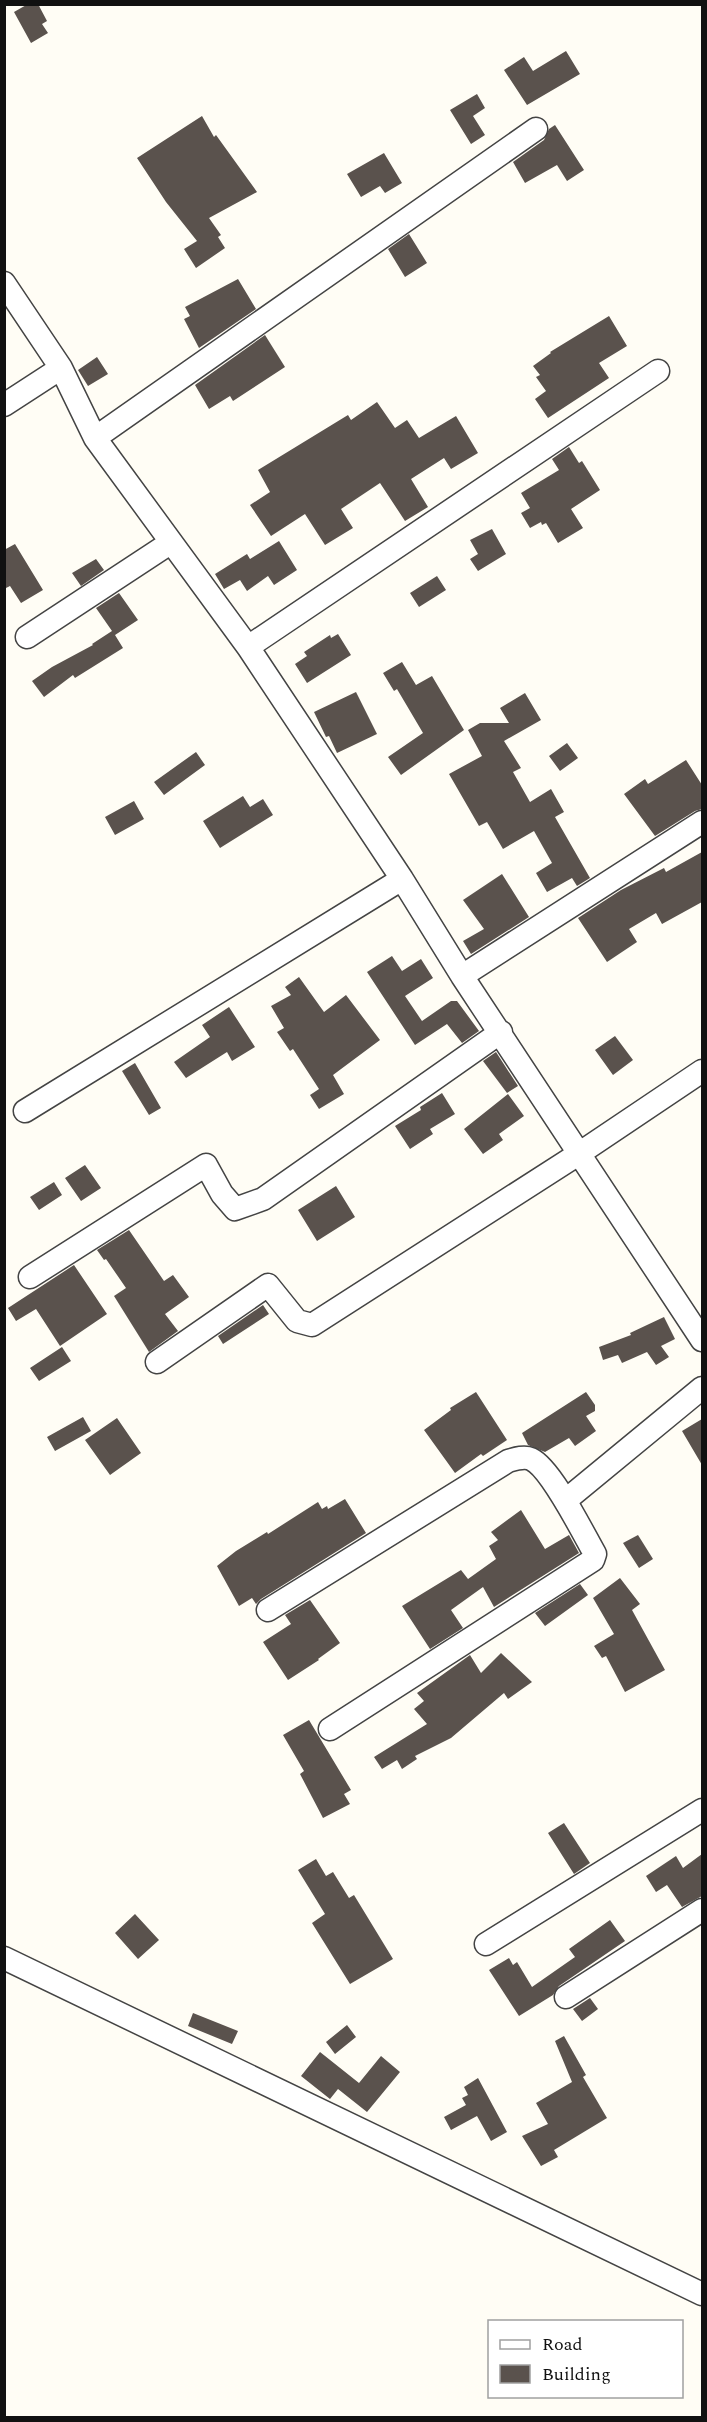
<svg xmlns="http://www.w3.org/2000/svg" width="707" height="2422" viewBox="0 0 707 2422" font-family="Spectral,serif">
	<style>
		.building { fill: #5a524d }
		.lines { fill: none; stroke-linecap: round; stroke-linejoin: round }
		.minor-casing { stroke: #444; stroke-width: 25 }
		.minor { stroke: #fff; stroke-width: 22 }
	</style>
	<rect width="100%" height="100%" fill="#fffdf5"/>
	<path class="building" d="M28 4H38L47 21 42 24 48 33 31 43 14 12Z
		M566 51 580 74 527 105 504 70 524 57 533 71Z
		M477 94 485 108 473 116 485 135 471 144 450 110Z
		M202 116 214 137 216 135 257 192 209 218 221 235 218 237 225 248 196 268 184 249 197 241 166 202 137 158Z
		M555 125 584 170 567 181 557 165 525 183 513 162 544 140 549 129Z
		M384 153 402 183 385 193 380 186 361 197 347 174Z
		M409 234 427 263 405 277 388 249Z
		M238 279 256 309 199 348 184 319 190 316 185 307Z
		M609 316 627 346 599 363 609 378 548 418 535 399 546 391 536 377 540 375 533 366 551 353 550 352Z
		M265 335 285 367 233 401 230 396 209 409 195 385Z
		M97 357 108 374 88 386 78 370Z
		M377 402 395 428 407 420 419 438 456 416 478 453 451 469 444 458 411 479 428 507 405 521 380 483 341 509 353 528 325 545 305 514 271 536 250 505 270 492 258 470 348 415 351 420Z
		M569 447 579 463 582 461 600 490 571 509 583 528 558 543 546 523 542 525 541 522 530 528 521 513 530 508 521 493 559 470 552 459Z
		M492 529 506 554 478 571 470 559 478 554 470 540Z
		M279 541 297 570 274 585 268 576 247 591 240 580 224 589 215 574 247 554 250 559Z
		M15 544 43 590 21 603 10 586 4 589V550Z
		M96 559 104 570 81 586 72 573Z
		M437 576 446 590 419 607 410 593Z
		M119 593 138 620 115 635 123 648 75 678 73 675 44 697 32 681 52 667 93 645 92 644 112 631 96 608Z
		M338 634 351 655 307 683 295 664 307 656 304 652 330 635 331 638Z
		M402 662 416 685 432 676 464 730 401 775 388 757 423 733 397 689 394 691 383 673Z
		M356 692 377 734 337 753 329 736 326 737 314 712Z
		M525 693 541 720 504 741 521 768 513 772 530 802 551 789 564 812 555 817 590 878 577 886 572 878 547 892 536 873 552 863 534 831 503 849 487 822 479 826 449 774 482 756 468 730 480 723H509L500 708Z
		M567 743 578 758 560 771 549 756Z
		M196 752 205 765 164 795 154 782Z
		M686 760 702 785V809L695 811 655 836 624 794 645 779 648 784Z
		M243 796 250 807 263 799 273 815 220 848 203 821Z
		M134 801 144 819 115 835 105 817Z
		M702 852V902L662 924 656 913 629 929 637 942 607 962 578 918 621 890 664 868 666 872Z
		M502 874 529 917 471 954 463 941 484 929 463 900Z
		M392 956 402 971 421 959 433 978 405 996 422 1021 451 1001H457L479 1031 462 1043 447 1024 415 1045 367 972Z
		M299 977 324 1012 346 995 380 1040 333 1075 344 1094 319 1109 310 1095 319 1089 293 1049 290 1051 277 1032 284 1028 271 1006 291 995 285 987Z
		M229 1007 255 1047 232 1061 227 1052 186 1078 174 1062 210 1037 202 1025Z
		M615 1036 633 1060 613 1075 595 1050Z
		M496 1052 518 1086 507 1093 483 1061Z
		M135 1063 161 1108 149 1115 122 1071Z
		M442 1093 455 1114 430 1129 433 1134 410 1149 395 1126 421 1110 420 1107Z
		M508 1094 524 1116 499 1134 503 1140 483 1154 464 1129Z
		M85 1165 101 1188 81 1201 65 1178Z
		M54 1182 62 1195 39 1210 30 1197Z
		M336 1186 355 1217 317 1241 298 1210Z
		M129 1230 164 1281 173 1275 189 1297 165 1314 178 1331 149 1352 114 1296 126 1288 106 1259 104 1260 97 1250Z
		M74 1265 107 1314 60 1346 36 1309 16 1321 8 1308Z
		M263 1305 269 1314 223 1344 218 1336Z
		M664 1317 675 1339 661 1346 669 1357 656 1365 647 1352 622 1363 618 1355 603 1360 599 1347 631 1335 630 1333Z
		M62 1347 71 1361 39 1381 30 1368Z
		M476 1392 507 1440 483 1456 481 1454 455 1473 424 1430 451 1410 450 1408Z
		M586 1392 595 1405V1411L586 1416 596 1431 575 1446 569 1438 545 1452 528 1445 522 1433Z
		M83 1417 91 1431 55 1451 47 1437Z
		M117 1418 141 1453 110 1475 85 1440Z
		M702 1419V1465L682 1431Z
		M345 1499 366 1533 261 1599 256 1604 252 1598 239 1606 217 1566 236 1551 267 1532 268 1534 318 1502 322 1509 327 1506 328 1509Z
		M521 1510 545 1549 569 1535 579 1553 494 1607 483 1587 451 1610 463 1628 430 1649 402 1606 461 1570 468 1579 496 1559 489 1546 498 1540 491 1532Z
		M638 1535 653 1559 639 1568 623 1543Z
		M620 1578 640 1604 632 1610 665 1670 625 1692 606 1656 602 1658 594 1646 614 1634 593 1598Z
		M580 1584 588 1595 545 1626 535 1613Z
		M310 1600 340 1643 318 1659 319 1660 288 1680 263 1642 291 1624 285 1615Z
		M501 1653 532 1682 508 1699 504 1693 451 1738 415 1756 417 1759 402 1769 397 1760 382 1769 374 1757 427 1724 414 1709 424 1701 417 1693 470 1655 481 1673Z
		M309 1720 351 1790 344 1794 350 1804 323 1818 300 1774 304 1771 283 1735Z
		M564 1823 590 1863 574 1874 548 1833Z
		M702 1854V1896L682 1907 667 1885 656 1892 646 1876 676 1856 683 1868Z
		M316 1859 326 1876 333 1872 349 1898 354 1895 393 1959 350 1984 312 1923 325 1914 298 1870Z
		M135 1914 159 1940 138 1959 115 1933Z
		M610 1920 625 1941 559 1986 553 1995 519 2016 489 1970 509 1958 513 1965 517 1962 532 1987 575 1957 569 1949Z
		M590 1998 598 2009 582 2021 573 2009Z
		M193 2013 238 2031 232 2044 188 2026Z
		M347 2025 356 2037 335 2054 326 2042Z
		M564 2036 586 2075 583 2077 607 2118 554 2150 558 2157 541 2166 522 2136 548 2124 536 2103 572 2082 555 2041Z
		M320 2052 359 2083 381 2056 400 2072 367 2112 338 2089 330 2099 301 2076Z
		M478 2078 507 2132 491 2141 477 2116 451 2130 444 2117 466 2105 462 2098 468 2095 464 2087Z"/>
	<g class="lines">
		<g class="minor-casing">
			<path id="minor" d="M4 283 61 368 95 438 248 647 402 879 462 976 702 1340
				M4 405 61 368
				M95 438 536 129
				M27 637 170 543
				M248 647 658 371
				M462 976 702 822
				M25 1111 402 879
				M30 1277 206 1165 222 1194 235 1209 263 1199 501 1032
				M157 1362 268 1285 297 1321 312 1325 580 1153 702 1071
				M566 1500 702 1388
				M268 1610 508 1461C515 1459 524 1456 531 1459 551 1468 583 1533 595 1554L593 1560 330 1729
				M486 1944 702 1810
				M4 1958 702 2294
				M566 1997 702 1910"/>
		</g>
		<use href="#minor" class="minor"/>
	</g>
	<rect width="707" height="2422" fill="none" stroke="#111111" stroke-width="12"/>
	<rect x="488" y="2320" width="195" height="78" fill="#ffffff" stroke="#a0a0a0" stroke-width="1.5"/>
	<rect x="500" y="2340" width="30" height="9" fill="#ffffff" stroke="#a0a0a0" stroke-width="1.5"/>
	<text x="542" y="2350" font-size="18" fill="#111111">Road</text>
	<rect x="500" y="2365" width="30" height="18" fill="#5a524d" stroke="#a0a0a0" stroke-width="1.5"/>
	<text x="542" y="2380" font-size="18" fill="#111111">Building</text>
</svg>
